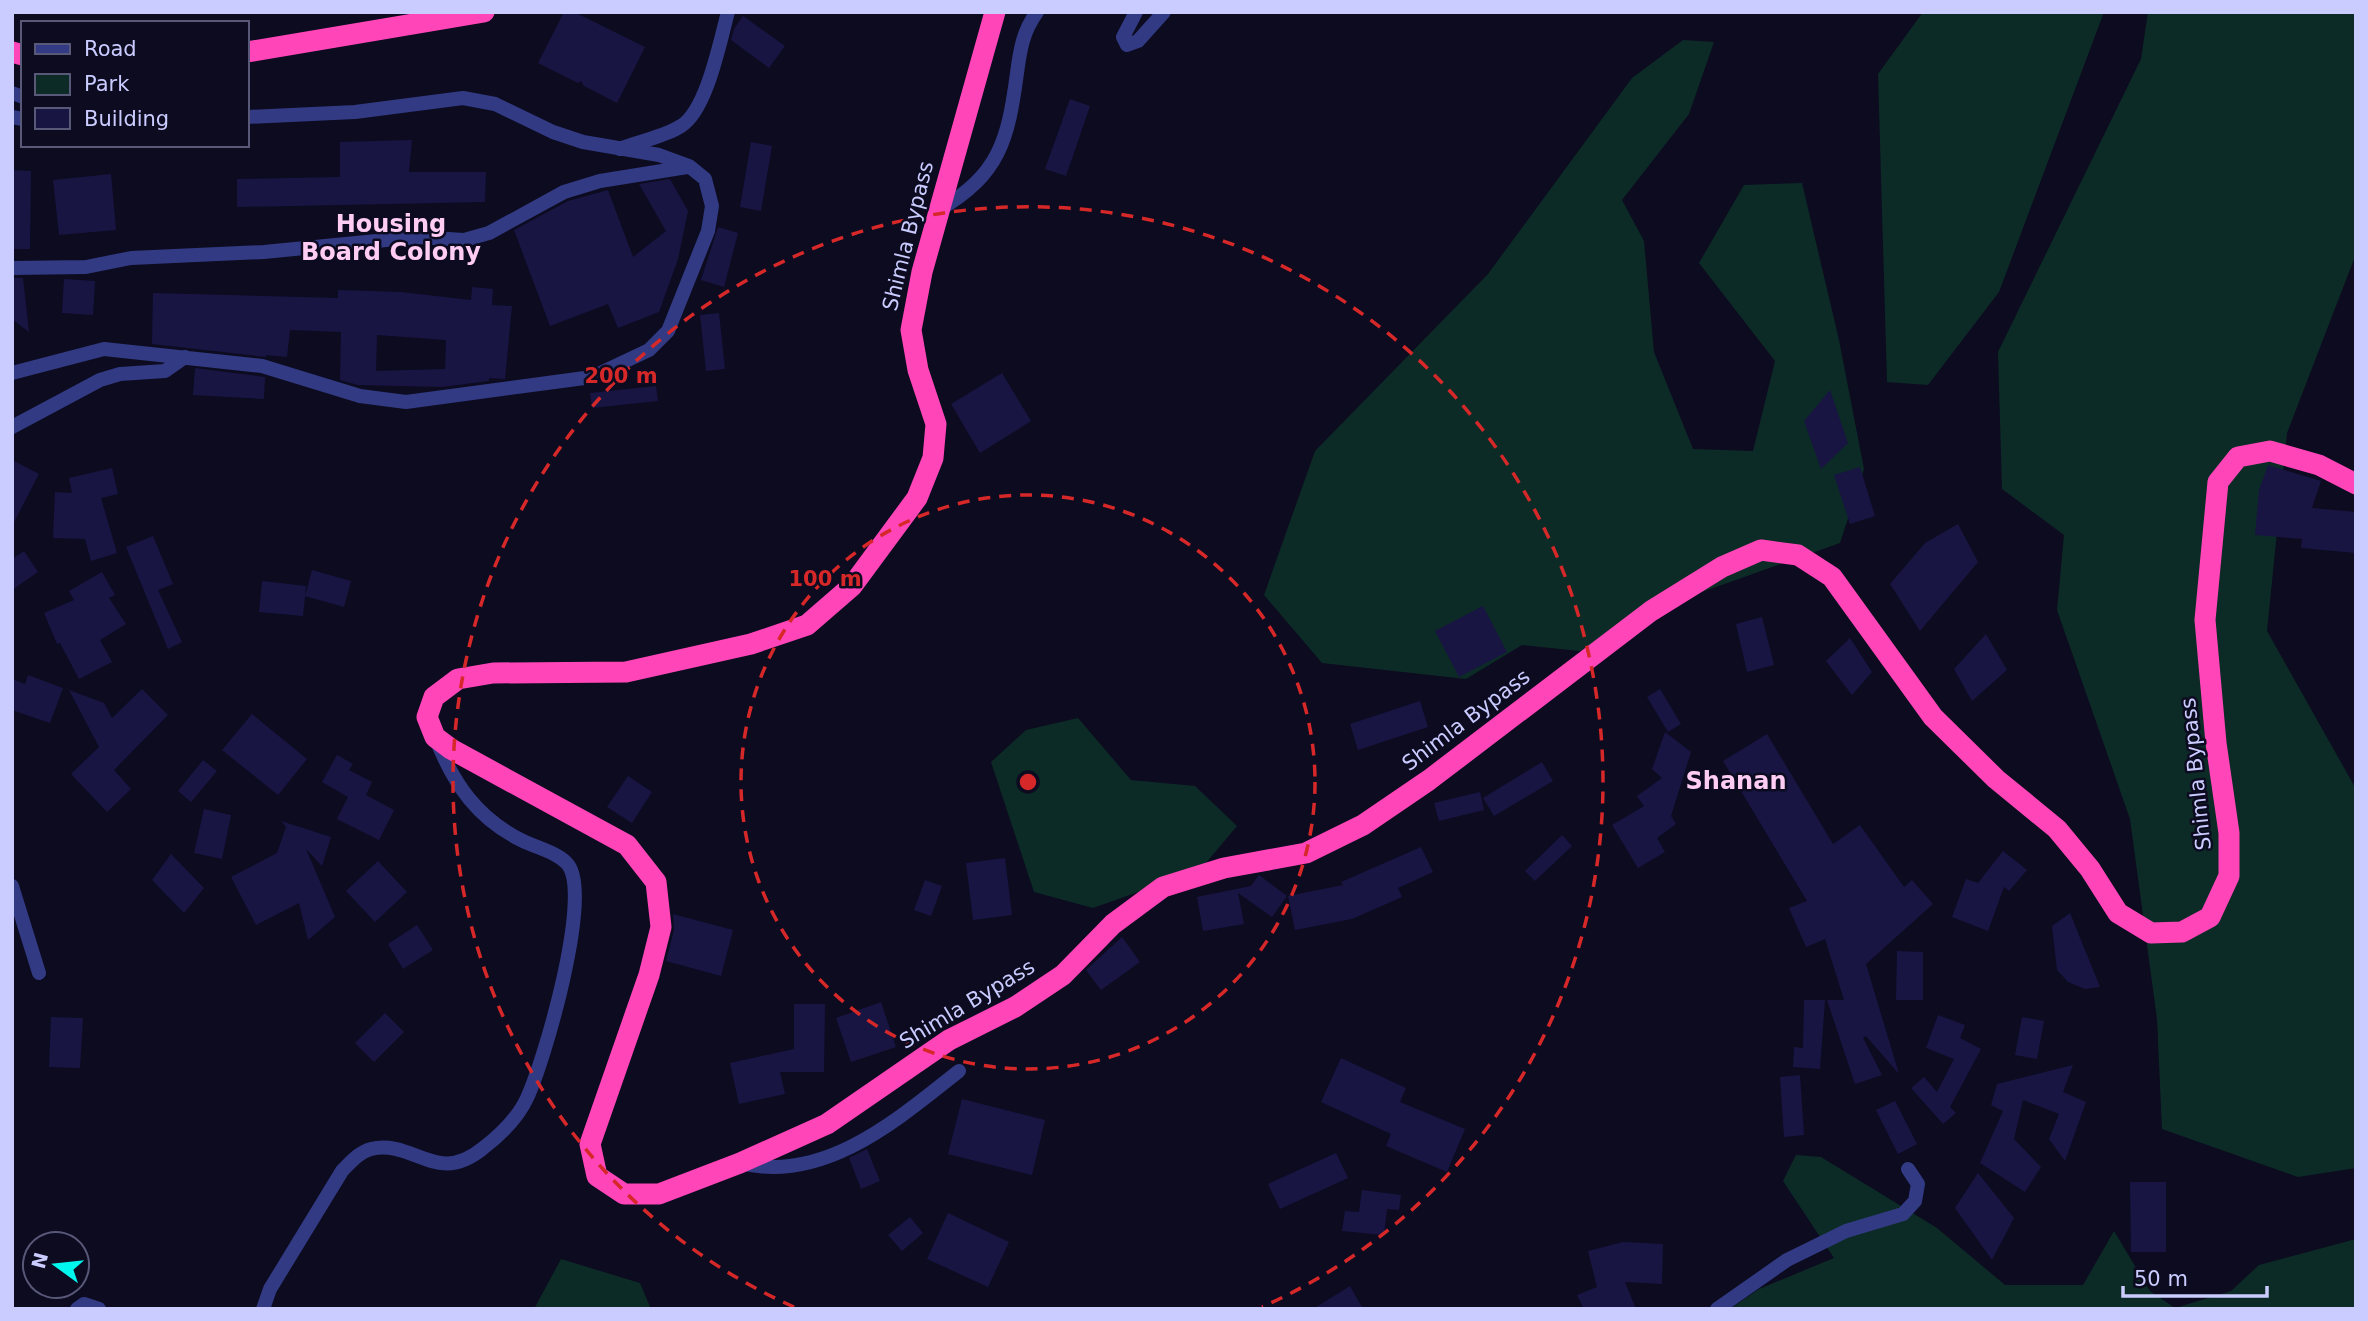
<svg xmlns="http://www.w3.org/2000/svg" width="2368" height="1321" viewBox="0 0 2368 1321" font-family="'DejaVu Sans',sans-serif">
	<style>
		.green { fill: #0d2b26 }
		.building { fill: #181543; fill-rule: evenodd }
		.lines { fill: none; stroke-linecap: round; stroke-linejoin: round }
		.street { stroke: #323a83; stroke-width: 14 }
		.highway { stroke: #ff45b8; stroke-width: 21 }
		.ring { fill: none; stroke: #d62828; stroke-width: 3.5; stroke-dasharray: 12 9 }
		.labels { text-anchor: middle; dominant-baseline: central; stroke-width: 5; stroke-linejoin: round; paint-order: stroke }
		.street-label { font-size: 21px; fill: #cacbff; stroke: #0c0b20 }
		.quarter-label { font-size: 24px; font-weight: bold; fill: #ffccf3; stroke: #0c0b20 }
		.centre { fill: #d62828; stroke: #0c0b20; stroke-width: 3.5 }
		.ring-label { font-size: 21px; text-anchor: middle; font-weight: bold; fill: #d62828; stroke: #0c0b20; stroke-width: 5; stroke-linejoin: round; paint-order: stroke }
	</style>
	<rect width="100%" height="100%" fill="#0c0b20"/>
	<path class="green" d="M1923 12H2104L1999 292 1928 385 1887 382 1878 74Z
		M2148 12H2356V254L2287 433 2267 631 2356 789V1168L2298 1177 2162 1129 2157 1019 2130 819 2057 610 2064 535 2002 489 1998 352 2141 59Z
		M1683 40 1714 42 1689 114 1622 200 1644 241 1654 352 1693 449 1753 451 1775 361 1699 263 1744 185 1802 183 1839 340 1864 469 1840 543 1671 603 1580 651 1522 645 1466 679 1322 663 1264 595 1315 451 1488 274 1632 78Z
		M1078 718 1131 780 1195 786 1237 826 1200 870 1093 908 1034 892 991 762 1026 730Z
		M1796 1155 1821 1157 1937 1228 2005 1285H2083L2114 1231 2150 1291 2175 1308 2231 1291 2259 1265 2356 1239V1309H1730L1759 1289 1834 1258 1783 1181Z
		M561 1259 640 1283 651 1309H534Z"/>
	<path class="building" d="M564 12H574L645 47 617 103 584 86 581 81 578 83 538 63Z
		M743 16 785 46 769 68 731 40 734 29Z
		M1070 99 1090 106 1066 176 1045 169Z
		M412 140 409 172H486L485 202 237 207V179L340 177V142Z
		M751 142 772 146 761 211 740 207Z
		M12 170 31 171 30 249H12Z
		M111 174 116 230 59 235 53 180Z
		M670 179 688 211 678 259 659 312 618 328 608 304 550 326 514 230 568 201 608 190 633 257 666 231 639 184Z
		M718 227 738 233 724 287 701 280Z
		M12 278H23L29 332 12 319Z
		M64 279 95 281 93 315 62 313Z
		M472 287 493 289 492 305 512 306 505 379 489 378V381L442 387 358 385 340 380 341 332 290 330 287 357 266 355V357L152 344 153 293 338 298V290L401 292 471 300ZM377 335 446 340 445 369 376 371Z
		M719 313 725 369 706 371 700 315Z
		M195 368 265 377 264 399 193 395Z
		M1002 373 1031 421 980 453 951 404Z
		M656 386 658 401 592 408 590 393Z
		M1830 390 1848 443 1821 469 1804 421Z
		M12 460 39 474 12 526Z
		M2268 465 2321 481 2312 508 2356 512V553L2301 548 2302 539 2255 535 2259 490Z
		M1860 467 1875 516 1850 524 1834 475Z
		M112 468 118 494 101 498 117 553 91 561 85 539 53 538 55 492 72 493 69 478Z
		M1958 524 1978 562 1920 631 1890 584 1925 543Z
		M153 536 173 584 158 590 182 642 168 649 126 547Z
		M24 551 38 572 12 590V559Z
		M312 570 351 581 344 607 305 596Z
		M102 572 115 595 109 598 126 624 100 640 112 662 79 679 60 643 57 644 44 613 74 600 69 591Z
		M262 581 306 586 303 616 259 612Z
		M1483 606 1507 652 1459 677 1435 631Z
		M1762 617 1774 665 1747 672 1736 624Z
		M1986 634 2007 670 1972 701 1954 669Z
		M1850 638 1872 672 1852 695 1826 661Z
		M28 675 63 688 50 723 12 710V679L25 684Z
		M142 689 168 715 114 770 131 789 107 812 71 774 99 747 69 690 104 703 112 718Z
		M1660 689 1681 724 1668 732 1647 697Z
		M1420 701 1428 727 1358 750 1350 724Z
		M252 714 307 759 278 795 222 750Z
		M1665 732 1691 752 1671 816 1676 824 1657 838 1665 852 1638 868 1612 825 1644 806 1637 796 1662 778 1652 769Z
		M1767 734 1833 844 1860 825 1904 887 1912 880 1933 904 1866 964 1899 1074 1866 1036 1863 1038 1882 1075 1855 1084 1827 1000H1844L1825 939 1806 947 1789 908 1807 901 1723 761Z
		M337 755 353 764 349 770 372 782 366 795 394 810 379 840 337 819 348 797 322 782Z
		M203 760 217 771 191 802 178 791Z
		M1542 762 1553 781 1494 816 1483 798Z
		M628 776 652 792 632 823 607 807Z
		M1480 792 1484 810 1439 821 1434 803Z
		M204 809 231 815 222 859 194 853Z
		M281 821 331 837 322 866 306 849 335 917 308 940 299 903 256 925 231 877 277 853 286 827Z
		M1562 835 1572 846 1535 881 1525 871Z
		M1421 847 1433 872 1398 888 1402 897 1352 919 1295 930 1288 896 1343 885 1341 882Z
		M2003 851 2027 870 2009 891 2004 887 1988 931 1952 917 1966 879 1978 883Z
		M171 854 204 888 184 913 152 880Z
		M1005 858 1012 915 973 920 966 863Z
		M378 861 407 892 375 922 346 891Z
		M1259 875 1287 896 1272 917 1238 893 1244 924 1203 931 1197 897 1251 886Z
		M925 880 942 886 931 916 914 910Z
		M2070 913 2100 987 2085 989 2068 982 2057 970 2052 926Z
		M673 914 733 930 721 976 666 961 674 930Z
		M417 925 433 950 403 969 388 944Z
		M1122 937 1140 962 1101 990 1086 970Z
		M1897 951 1923 952V1000H1896Z
		M1804 1000H1825L1820 1069 1793 1067 1794 1047 1803 1048Z
		M881 1002 896 1047 851 1062 836 1018Z
		M794 1004H825L824 1072H780L785 1094 739 1104 730 1063 794 1049Z
		M385 1013 404 1032 374 1062 355 1043Z
		M1938 1015 1965 1025 1960 1038 1981 1049 1950 1107 1956 1113 1943 1124 1911 1088 1924 1077 1937 1092 1954 1059 1926 1048Z
		M51 1017 83 1018 80 1068 49 1067Z
		M2022 1017 2044 1021 2037 1059 2015 1055Z
		M1341 1058 1406 1088 1400 1102 1465 1129 1447 1172 1386 1146 1391 1134 1321 1102Z
		M2073 1065 2063 1092 2086 1102 2065 1161 2049 1139 2059 1114 2023 1100 2014 1139 2041 1167 2025 1192 1980 1163 2003 1111 1991 1105 1997 1084Z
		M1800 1075 1804 1135 1784 1137 1780 1077Z
		M962 1099 1045 1120 1032 1175 948 1154Z
		M1895 1101 1917 1144 1898 1154 1876 1110Z
		M867 1149 880 1181 861 1189 849 1158Z
		M1336 1153 1348 1178 1280 1209 1268 1184Z
		M1978 1173 2014 1218 1992 1260 1955 1208Z
		M2130 1182H2166V1252H2131Z
		M1362 1190 1401 1195 1399 1210 1387 1209 1384 1235 1342 1231 1345 1211 1359 1212Z
		M948 1213 1009 1242 988 1287 927 1259Z
		M910 1217 923 1233 902 1251 888 1235Z
		M1623 1242 1663 1244 1662 1284 1625 1282 1636 1309H1584L1577 1295 1597 1287 1588 1251Z
		M1350 1286 1363 1309H1313Z"/>
	<g class="lines">
		<path class="street" d="M1136 12 1123 37 1127 45 1138 41 1164 12
			M12 93 23 97
			M12 117 23 119
			M620 149C639 141 664 137 681 126 707 110 720 41 728 12
			M939 210C1000 174 1008 140 1017 73 1020 50 1023 31 1037 12
			M12 268 86 267 131 258 264 252 417 237 464 240 489 233 564 192 600 181 687 167
			M12 373 104 349 262 366 360 396 406 402 592 377 649 350 668 331 708 231 712 206 705 179 689 166 659 155 583 142 553 132 495 104 463 98 355 112 247 117
			M12 427 100 380 120 374 165 371 185 357
			M12 886 39 973
			M740 1163C824 1184 897 1120 959 1071
			M77 1309 84 1304 99 1309
			M263 1309 270 1289 342 1171C350 1163 359 1152 371 1149 414 1139 436 1186 482 1149 499 1136 518 1118 527 1098 545 1059 591 900 569 866 560 853 537 848 523 841 478 819 454 785 436 739
			M1717 1309 1787 1260 1846 1231 1903 1214 1915 1201 1918 1184 1908 1169"/>
		<path class="highway" d="M995 12 922 272 911 330 918 370 936 424 933 458 917 498 852 586 807 625 751 644 626 672 493 673 458 679 434 697 427 717 435 737 451 749 627 845 656 882 661 927 649 975 590 1144 597 1176 624 1194H659L740 1163 827 1124 949 1040 1015 1007 1063 975 1113 924 1163 887 1224 868 1306 853 1363 825 1429 780 1651 611 1722 567 1761 550 1798 555 1832 577 1933 717 1996 779 2057 829 2090 869 2118 913 2151 933 2182 932 2210 917 2229 876V833L2216 743 2205 620 2218 482 2238 457 2270 451 2319 465 2356 484
			M12 52 23 55
			M247 52 484 12"/>
	</g>
	<g class="ring">
		<circle cx="1028" cy="782" r="287"/>
		<path d="M794 1307A575 575 0 1 1 1262 1307"/>
	</g>
	<g class="labels">
		<g class="street-label">
			<text transform="translate(908 236) rotate(-76)">Shimla Bypass</text>
			<text transform="translate(1466 720) rotate(-37)">Shimla Bypass</text>
			<text transform="translate(2196 774) rotate(-96)">Shimla Bypass</text>
			<text transform="translate(967 1004) rotate(-31)">Shimla Bypass</text>
		</g>
		<g class="quarter-label">
			<text x="391" y="224">Housing<tspan x="391" dy="28">Board Colony</tspan></text>
			<text x="1736" y="781">Shanan</text>
		</g>
	</g>
	<circle cx="1028" cy="782" r="10" class="centre"/>
	<g class="ring-label">
		<text x="621" y="383">200 m</text>
		<text x="825" y="586">100 m</text>
	</g>
	<rect width="2368" height="1321" fill="none" stroke="#cacbff" stroke-width="28"/>
	<rect x="21" y="21" width="228" height="126" fill="#0c0b20" stroke="#585879" stroke-width="2"/>
	<rect x="35" y="44" width="35" height="10" fill="#323a83" stroke="#585879" stroke-width="2"/>
	<text x="84" y="56" font-size="21" fill="#cacbff">Road</text>
	<rect x="35" y="74" width="35" height="21" fill="#0d2b26" stroke="#585879" stroke-width="2"/>
	<text x="84" y="91" font-size="21" fill="#cacbff">Park</text>
	<rect x="35" y="108" width="35" height="21" fill="#181543" stroke="#585879" stroke-width="2"/>
	<text x="84" y="126" font-size="21" fill="#cacbff">Building</text>
	<g transform="translate(56 1265) rotate(285)"><circle r="33" fill="#0c0b20" stroke="#585879" stroke-width="2"/>
	<path d="M0-5L12 26L0 18L-12 26Z" fill="#00f5ec"/>
	<text y="-10" font-size="19" font-weight="bold" text-anchor="middle" fill="#cacbff">N</text>
	</g>
	<path d="M2123 1286v10h144v-10" fill="none" stroke="#cacbff" stroke-width="3.5"/>
	<text x="2134" y="1286" font-size="21" fill="#cacbff" stroke="#0c0b20" stroke-width="5" paint-order="stroke">50 m</text>
</svg>
